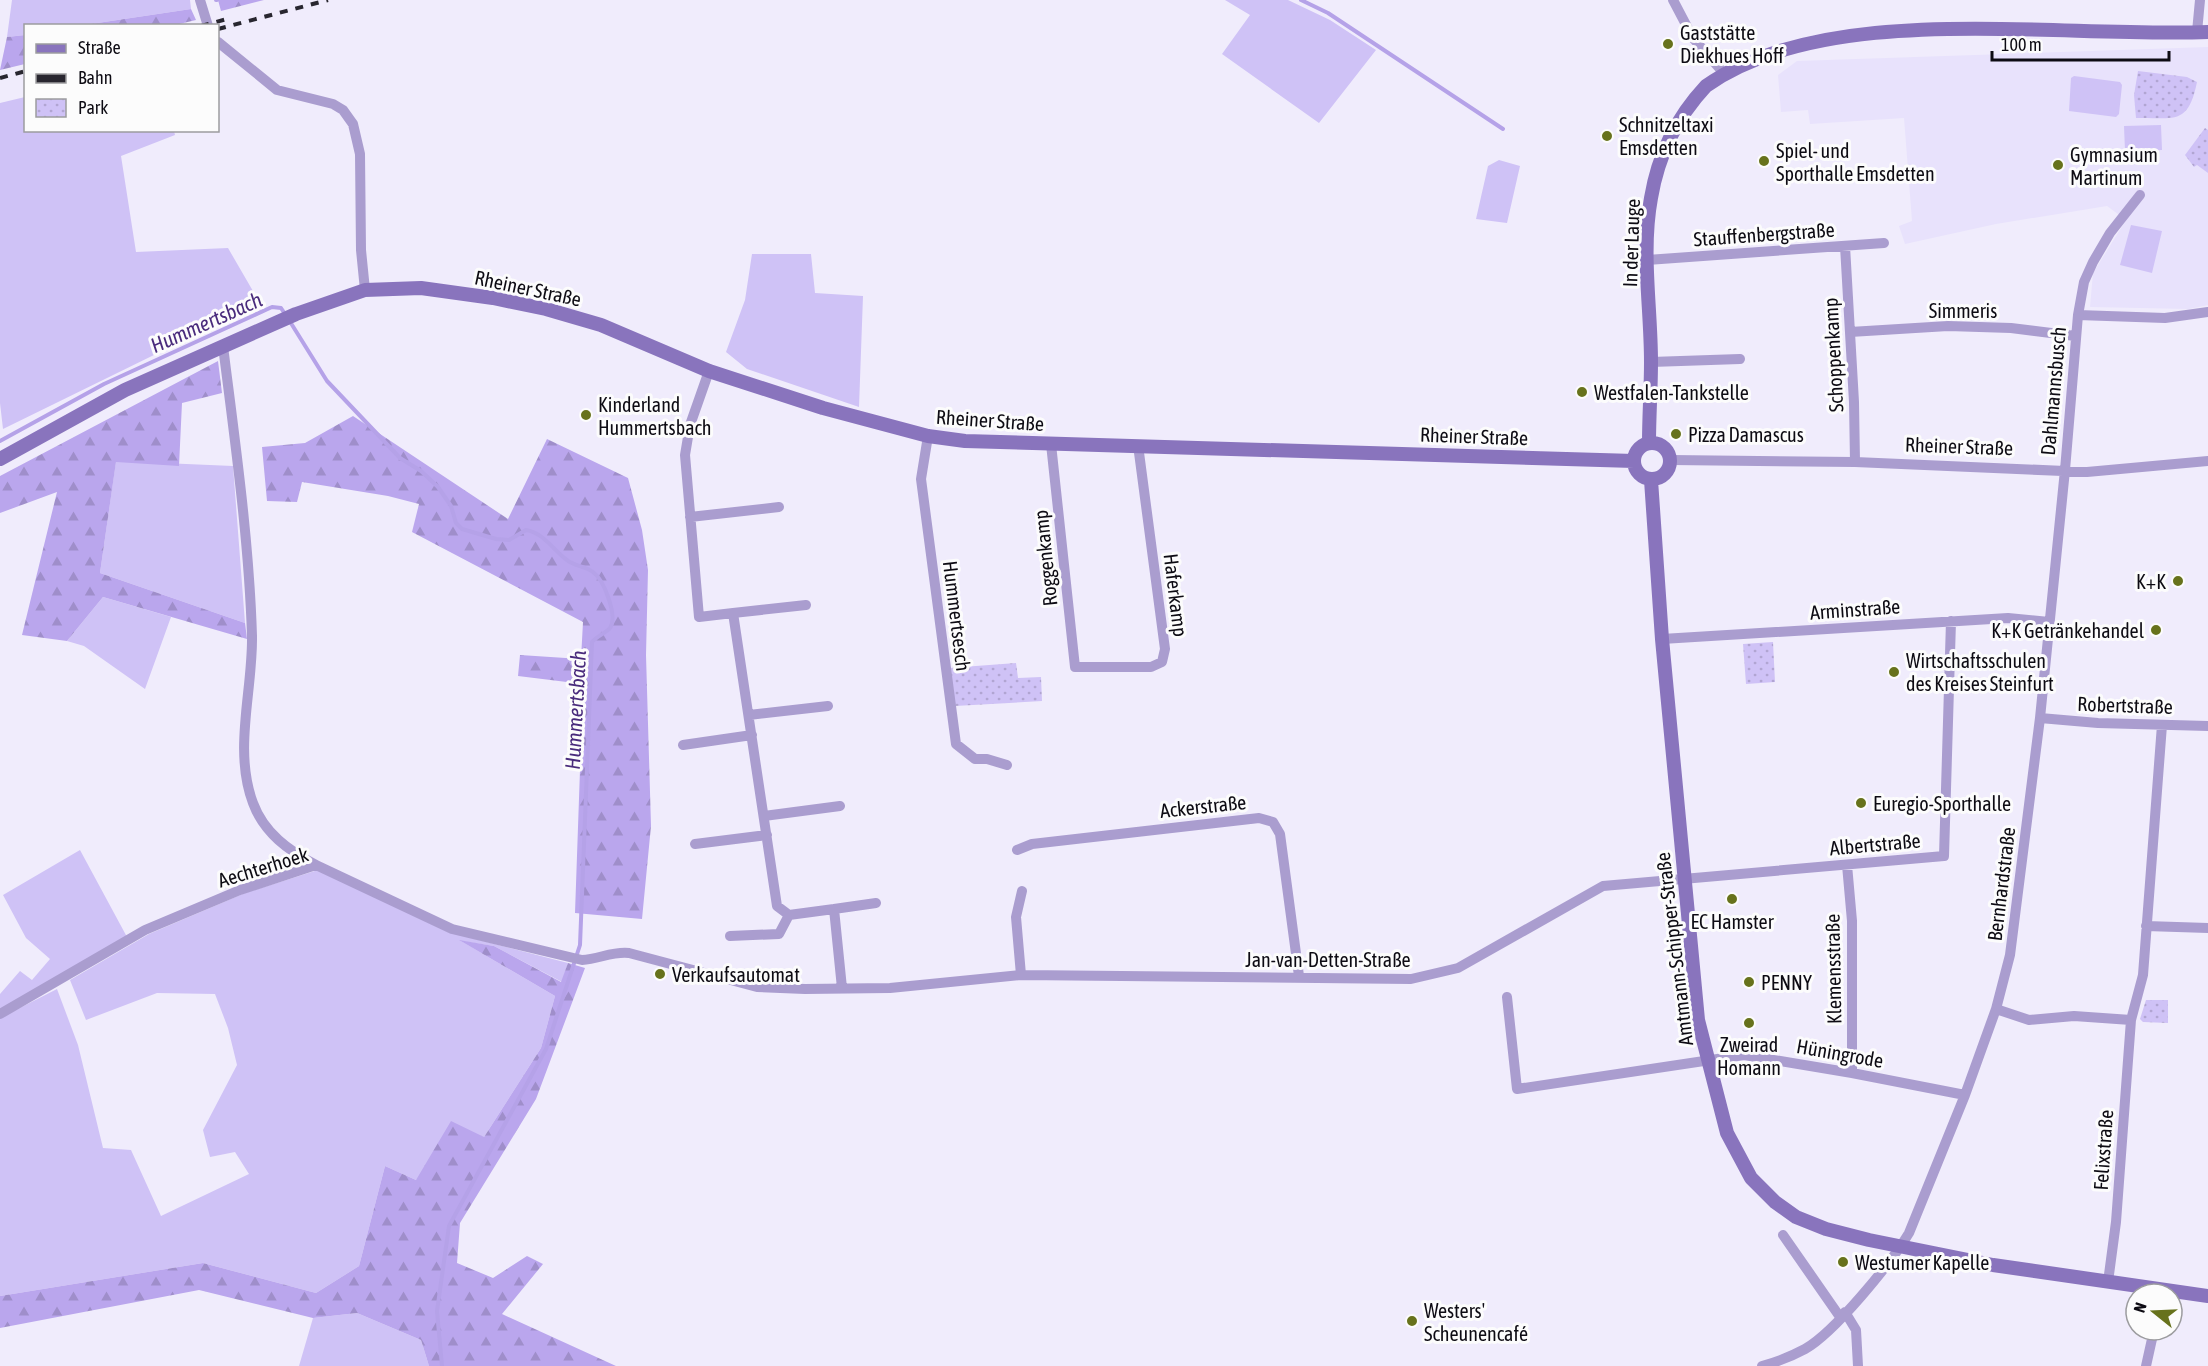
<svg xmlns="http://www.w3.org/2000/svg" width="2208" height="1366" viewBox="0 0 2208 1366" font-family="'Asap Condensed',sans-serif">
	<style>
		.built { fill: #e8e2fc }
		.green { fill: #cfc2f6 }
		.forest { fill: url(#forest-firs) }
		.park { fill: url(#park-dots) }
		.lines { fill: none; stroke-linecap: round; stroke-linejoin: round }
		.stream { stroke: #b5a2e8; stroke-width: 4 }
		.street { stroke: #aa9dcf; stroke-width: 10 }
		.secondary { stroke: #8974bd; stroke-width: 14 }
		.rail { stroke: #28262f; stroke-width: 4; stroke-dasharray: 8 8; stroke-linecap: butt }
		.poi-dot { fill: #67721c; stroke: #fcfcfc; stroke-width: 2 }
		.labels { text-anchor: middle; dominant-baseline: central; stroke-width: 6; stroke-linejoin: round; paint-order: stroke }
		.poi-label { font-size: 20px; fill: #0d0b13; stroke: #fcfcfc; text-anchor: start }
		.street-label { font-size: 20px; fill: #0d0b13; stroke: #fcfcfc }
		.water-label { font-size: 21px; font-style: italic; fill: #492b7c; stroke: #fcfcfc }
	</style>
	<defs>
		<pattern id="forest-firs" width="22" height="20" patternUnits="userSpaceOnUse" patternTransform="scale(1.5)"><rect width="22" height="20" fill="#baa6ed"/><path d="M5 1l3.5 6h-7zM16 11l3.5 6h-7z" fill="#9f8eca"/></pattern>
		<pattern id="park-dots" width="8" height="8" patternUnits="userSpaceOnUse" patternTransform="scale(1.5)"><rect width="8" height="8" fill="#cfc2f6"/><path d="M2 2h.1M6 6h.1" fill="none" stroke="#b1a5d2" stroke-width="1.8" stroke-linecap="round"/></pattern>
	</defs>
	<rect width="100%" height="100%" fill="#f0ecfc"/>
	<path class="built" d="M2208 47V305L2189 309 2090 307 2093 273 2126 220 2107 206 1996 224 1905 244 1899 226 1912 221 1904 118 1810 124 1808 110 1781 112 1778 75 1797 61Z"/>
	<path class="green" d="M12 0H190L191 9 84 25 26 26 25 35 7 37Z
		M1225 0H1288L1330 20 1376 50 1319 123 1222 54 1250 15Z
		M2074 76 2120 82 2122 85 2119 114 2116 117 2069 111 2071 78Z
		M25 97 26 130 174 131 175 135 121 156 136 252 228 248 260 303 3 429 0 403V103Z
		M2161 125 2162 150 2125 151 2124 126Z
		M1499 160 1520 166 1507 223 1476 219 1488 166Z
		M2131 225 2162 231 2152 273 2120 265Z
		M752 254H811L815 293 863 296 859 407 747 369 726 352 745 300Z
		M116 461 233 466 245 623 100 573Z
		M103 597 171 617 145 689 84 646 67 641Z
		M80 850 127 937 0 1010V994L20 971 32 980 50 959 26 938 3 895Z
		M318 870 448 932 568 963 562 982 494 946 461 941 555 996 541 1048 484 1137 416 1180 385 1166 359 1266 316 1293 203 1263 0 1296V1018L57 989 78 1045 103 1148 131 1150 161 1216 249 1174 235 1152 210 1157 203 1130 237 1065 228 1028 215 994 157 993 86 1020 70 980 149 934 245 893Z
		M357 1313 421 1340 429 1366H299L313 1318Z"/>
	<path class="forest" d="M218 0H264L221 11Z
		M191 9 196 20 175 25H84Z
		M25 35V64L0 70 7 37Z
		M218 361 222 393 182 403 179 466 116 462 100 573 245 623 247 639 103 597 67 641 22 635 57 492 0 513V476Z
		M353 416 508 519 547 439 628 478 642 530 648 570 646 655 651 826 642 919 575 913 583 684 518 676 520 655 581 659 583 622 412 532 419 504 388 496 302 482 297 502 267 501 262 447 305 443Z
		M459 940 494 946 561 982 568 963 585 968 536 1099 460 1223 457 1263 493 1278 527 1256 543 1264 502 1314 616 1366H429L421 1340 357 1313 313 1318 199 1290 0 1328V1296L203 1263 316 1293 359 1266 385 1166 416 1180 451 1121 484 1137 541 1048 555 996Z"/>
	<path class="park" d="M2138 71 2187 77 2197 82C2188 127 2173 117 2136 118L2134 95Z
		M2205 128 2208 130V173L2197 165 2194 167 2185 155Z
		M1773 642 1775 682 1746 684 1743 644Z
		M1016 663 1018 678 1041 677 1042 701 955 706 949 668Z
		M2146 1000H2168V1023L2143 1022 2140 1019Z"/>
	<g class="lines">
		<path class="stream" d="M216 0H217
			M1301 0 1328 13 1503 129
			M289 320 327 381 400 458 421 471 438 487 451 506 456 523 462 529 496 539 509 540 526 530C544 533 553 550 567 560 574 566 585 566 593 572 604 580 618 616 610 628 606 633 597 636 592 642L580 945 546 1049 449 1226 437 1311 442 1366
			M0 441 104 384 272 307 281 308 285 314"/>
		<path class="street" d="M200 0 208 26
			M1673 0 1693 38 1721 70
			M2197 32 2200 0
			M218 42 277 90 333 104 343 110 353 124 360 154 361 250 365 290
			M1845 246 1854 402 1855 462
			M1647 260 1884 243
			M2078 315 2165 318 2208 312
			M1850 332 1948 326 2011 328 2075 336
			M223 346C235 442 249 539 252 636 253 690 233 750 253 803 264 833 289 851 316 865
			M1651 362 1740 359
			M709 371 690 425 685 455 699 617 733 613 777 906 789 915 834 909 842 988
			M928 436 921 479 956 744 975 759H987L1007 765
			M1051 444 1075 667H1151L1162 662 1165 649 1138 445
			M1671 460 1855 462 2087 472 2208 461
			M690 517 779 507
			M733 613 806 605
			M1662 639 2008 618 2049 622
			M749 715 828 706
			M2040 718 2098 723 2208 726
			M683 745 752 735
			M764 816 840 806
			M695 844 767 835
			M1017 850 1032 844 1259 818 1273 822 1280 834 1299 976
			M1847 865 1852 921V1073
			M834 909 876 903
			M2146 926 2208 928
			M730 936 779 934 789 915
			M1021 975 1016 917 1022 891
			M1507 997 1517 1089 1744 1055 1852 1073 1965 1095
			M1996 1009 2029 1020 2074 1016 2131 1020
			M0 1014 145 930 240 890 316 865 452 929 582 960C599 959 613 951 629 953L757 987 805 989 890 988 1021 975 1411 979 1458 968 1603 886 1944 856 1951 621
			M1783 1235 1840 1317
			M2108 1282 2116 1222 2131 1020 2143 975 2162 725
			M1845 1312 1856 1330 1858 1366
			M1762 1366C1777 1362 1792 1356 1805 1349 1835 1332 1891 1263 1909 1233L1965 1095 1996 1009 2010 955 2040 718 2065 470 2078 315 2084 282 2093 262 2110 233 2140 195
			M2146 1366 2154 1330"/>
		<path class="secondary" d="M1634 461a18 18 0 1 1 36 0a18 18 0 1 1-36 0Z
			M1649 443C1649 416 1651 389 1651 362 1651 307 1641 252 1651 198 1658 156 1677 117 1706 86 1828 0 2052 38 2208 32
			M0 459 125 390 296 314 365 290 421 288 493 298 546 309 601 325 709 371 823 408 928 436 965 441 1634 461
			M1651 480 1662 639 1698 1020 1727 1133 1751 1178 1775 1202 1796 1217 1826 1229 1869 1240 1993 1265 2208 1296"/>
		<path class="rail" d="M201 26 227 19
			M218 29 328 0
			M0 78 26 71"/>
	</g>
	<g class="poi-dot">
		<circle cx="1668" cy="44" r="6"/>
		<circle cx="1607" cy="136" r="6"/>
		<circle cx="1764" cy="161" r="6"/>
		<circle cx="2058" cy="165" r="6"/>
		<circle cx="1582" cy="392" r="6"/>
		<circle cx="586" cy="415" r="6"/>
		<circle cx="1676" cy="434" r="6"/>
		<circle cx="2178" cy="581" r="6"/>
		<circle cx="2156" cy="630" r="6"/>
		<circle cx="1894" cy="672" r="6"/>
		<circle cx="1861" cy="803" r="6"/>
		<circle cx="1732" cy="899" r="6"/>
		<circle cx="660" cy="974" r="6"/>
		<circle cx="1749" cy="982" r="6"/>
		<circle cx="1749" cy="1023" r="6"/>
		<circle cx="1843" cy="1262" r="6"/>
		<circle cx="1412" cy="1321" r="6"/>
	</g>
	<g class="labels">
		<g class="poi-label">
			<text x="1680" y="32">Gaststätte<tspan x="1680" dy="23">Diekhues Hoff</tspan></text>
			<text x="1619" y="124">Schnitzeltaxi<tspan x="1619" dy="23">Emsdetten</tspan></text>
			<text x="1776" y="150">Spiel- und<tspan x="1776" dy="23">Sporthalle Emsdetten</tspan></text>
			<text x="2070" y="154">Gymnasium<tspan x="2070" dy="23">Martinum</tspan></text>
			<text x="1594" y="392">Westfalen-Tankstelle</text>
			<text x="598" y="404">Kinderland<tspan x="598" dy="23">Hummertsbach</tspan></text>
			<text x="1688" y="434">Pizza Damascus</text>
			<text x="2166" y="581" text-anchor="end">K+K</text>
			<text x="2144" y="630" text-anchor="end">K+K Getränkehandel</text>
			<text x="1906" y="660">Wirtschaftsschulen<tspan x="1906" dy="23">des Kreises Steinfurt</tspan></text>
			<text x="1873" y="803">Euregio-Sporthalle</text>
			<text x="1732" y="921" text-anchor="middle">EC Hamster</text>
			<text x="672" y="974">Verkaufsautomat</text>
			<text x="1761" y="982">PENNY</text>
			<text x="1749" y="1044" text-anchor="middle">Zweirad<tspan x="1749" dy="23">Homann</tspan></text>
			<text x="1855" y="1262">Westumer Kapelle</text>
			<text x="1424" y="1310">Westers'<tspan x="1424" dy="23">Scheunencafé</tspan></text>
		</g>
		<g class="street-label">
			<text transform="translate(1764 234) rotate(-4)">Stauffenbergstraße</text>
			<text transform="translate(1631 243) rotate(-88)">In der Lauge</text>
			<text transform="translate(528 288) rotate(12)">Rheiner Straße</text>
			<text x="1963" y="310">Simmeris</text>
			<text transform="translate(1833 355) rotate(-93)">Schoppenkamp</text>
			<text transform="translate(2053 391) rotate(-85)">Dahlmannsbusch</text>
			<text transform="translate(990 420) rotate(4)">Rheiner Straße</text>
			<text transform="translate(1474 436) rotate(2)">Rheiner Straße</text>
			<text transform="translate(1959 446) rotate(2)">Rheiner Straße</text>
			<text transform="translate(1045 558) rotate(-96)">Roggenkamp</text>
			<text transform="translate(1176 595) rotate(83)">Haferkamp</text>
			<text transform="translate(1855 609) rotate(-4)">Arminstraße</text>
			<text transform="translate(957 616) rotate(83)">Hummertsesch</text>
			<text transform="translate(2125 705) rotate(2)">Robertstraße</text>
			<text transform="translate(1203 806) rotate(-6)">Ackerstraße</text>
			<text transform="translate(1875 844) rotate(-5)">Albertstraße</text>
			<text transform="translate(263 867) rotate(-17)">Aechterhoek</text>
			<text transform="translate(2001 884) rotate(-83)">Bernhardstraße</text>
			<text transform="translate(1674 949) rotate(-97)">Amtmann-Schipper-Straße</text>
			<text x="1328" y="959">Jan-van-Detten-Straße</text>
			<text transform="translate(1833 969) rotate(-91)">Klemensstraße</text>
			<text transform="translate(1840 1053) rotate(10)">Hüningrode</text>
			<text transform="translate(2103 1150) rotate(-86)">Felixstraße</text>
		</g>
		<g class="water-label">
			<text transform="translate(206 322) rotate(-24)">Hummertsbach</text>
			<text transform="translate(575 710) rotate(-87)">Hummertsbach</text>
		</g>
	</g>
	<rect x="24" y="24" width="195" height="108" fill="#fcfcfc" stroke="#9c9c9f" stroke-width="1.5"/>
	<rect x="36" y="44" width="30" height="9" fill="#8974bd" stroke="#9c9c9f" stroke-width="1.5"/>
	<text x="78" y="54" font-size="18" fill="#0d0b13">Straße</text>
	<rect x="36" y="74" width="30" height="9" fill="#28262f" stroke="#9c9c9f" stroke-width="1.5"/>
	<text x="78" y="84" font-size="18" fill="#0d0b13">Bahn</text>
	<rect x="36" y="99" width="30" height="18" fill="url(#park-dots)" stroke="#9c9c9f" stroke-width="1.5"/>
	<text x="78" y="114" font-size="18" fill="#0d0b13">Park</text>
	<g transform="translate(2154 1312) rotate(288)"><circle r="28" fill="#fcfcfc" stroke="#9c9c9f" stroke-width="1.5"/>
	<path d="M0-4.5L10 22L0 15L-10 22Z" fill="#67721c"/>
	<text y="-9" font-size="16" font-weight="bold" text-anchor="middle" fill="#0d0b13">N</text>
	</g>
	<path d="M1992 51v9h177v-9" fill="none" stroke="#0d0b13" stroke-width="3"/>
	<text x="2001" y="51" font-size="18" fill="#0d0b13" stroke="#fcfcfc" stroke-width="4.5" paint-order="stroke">100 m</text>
</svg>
